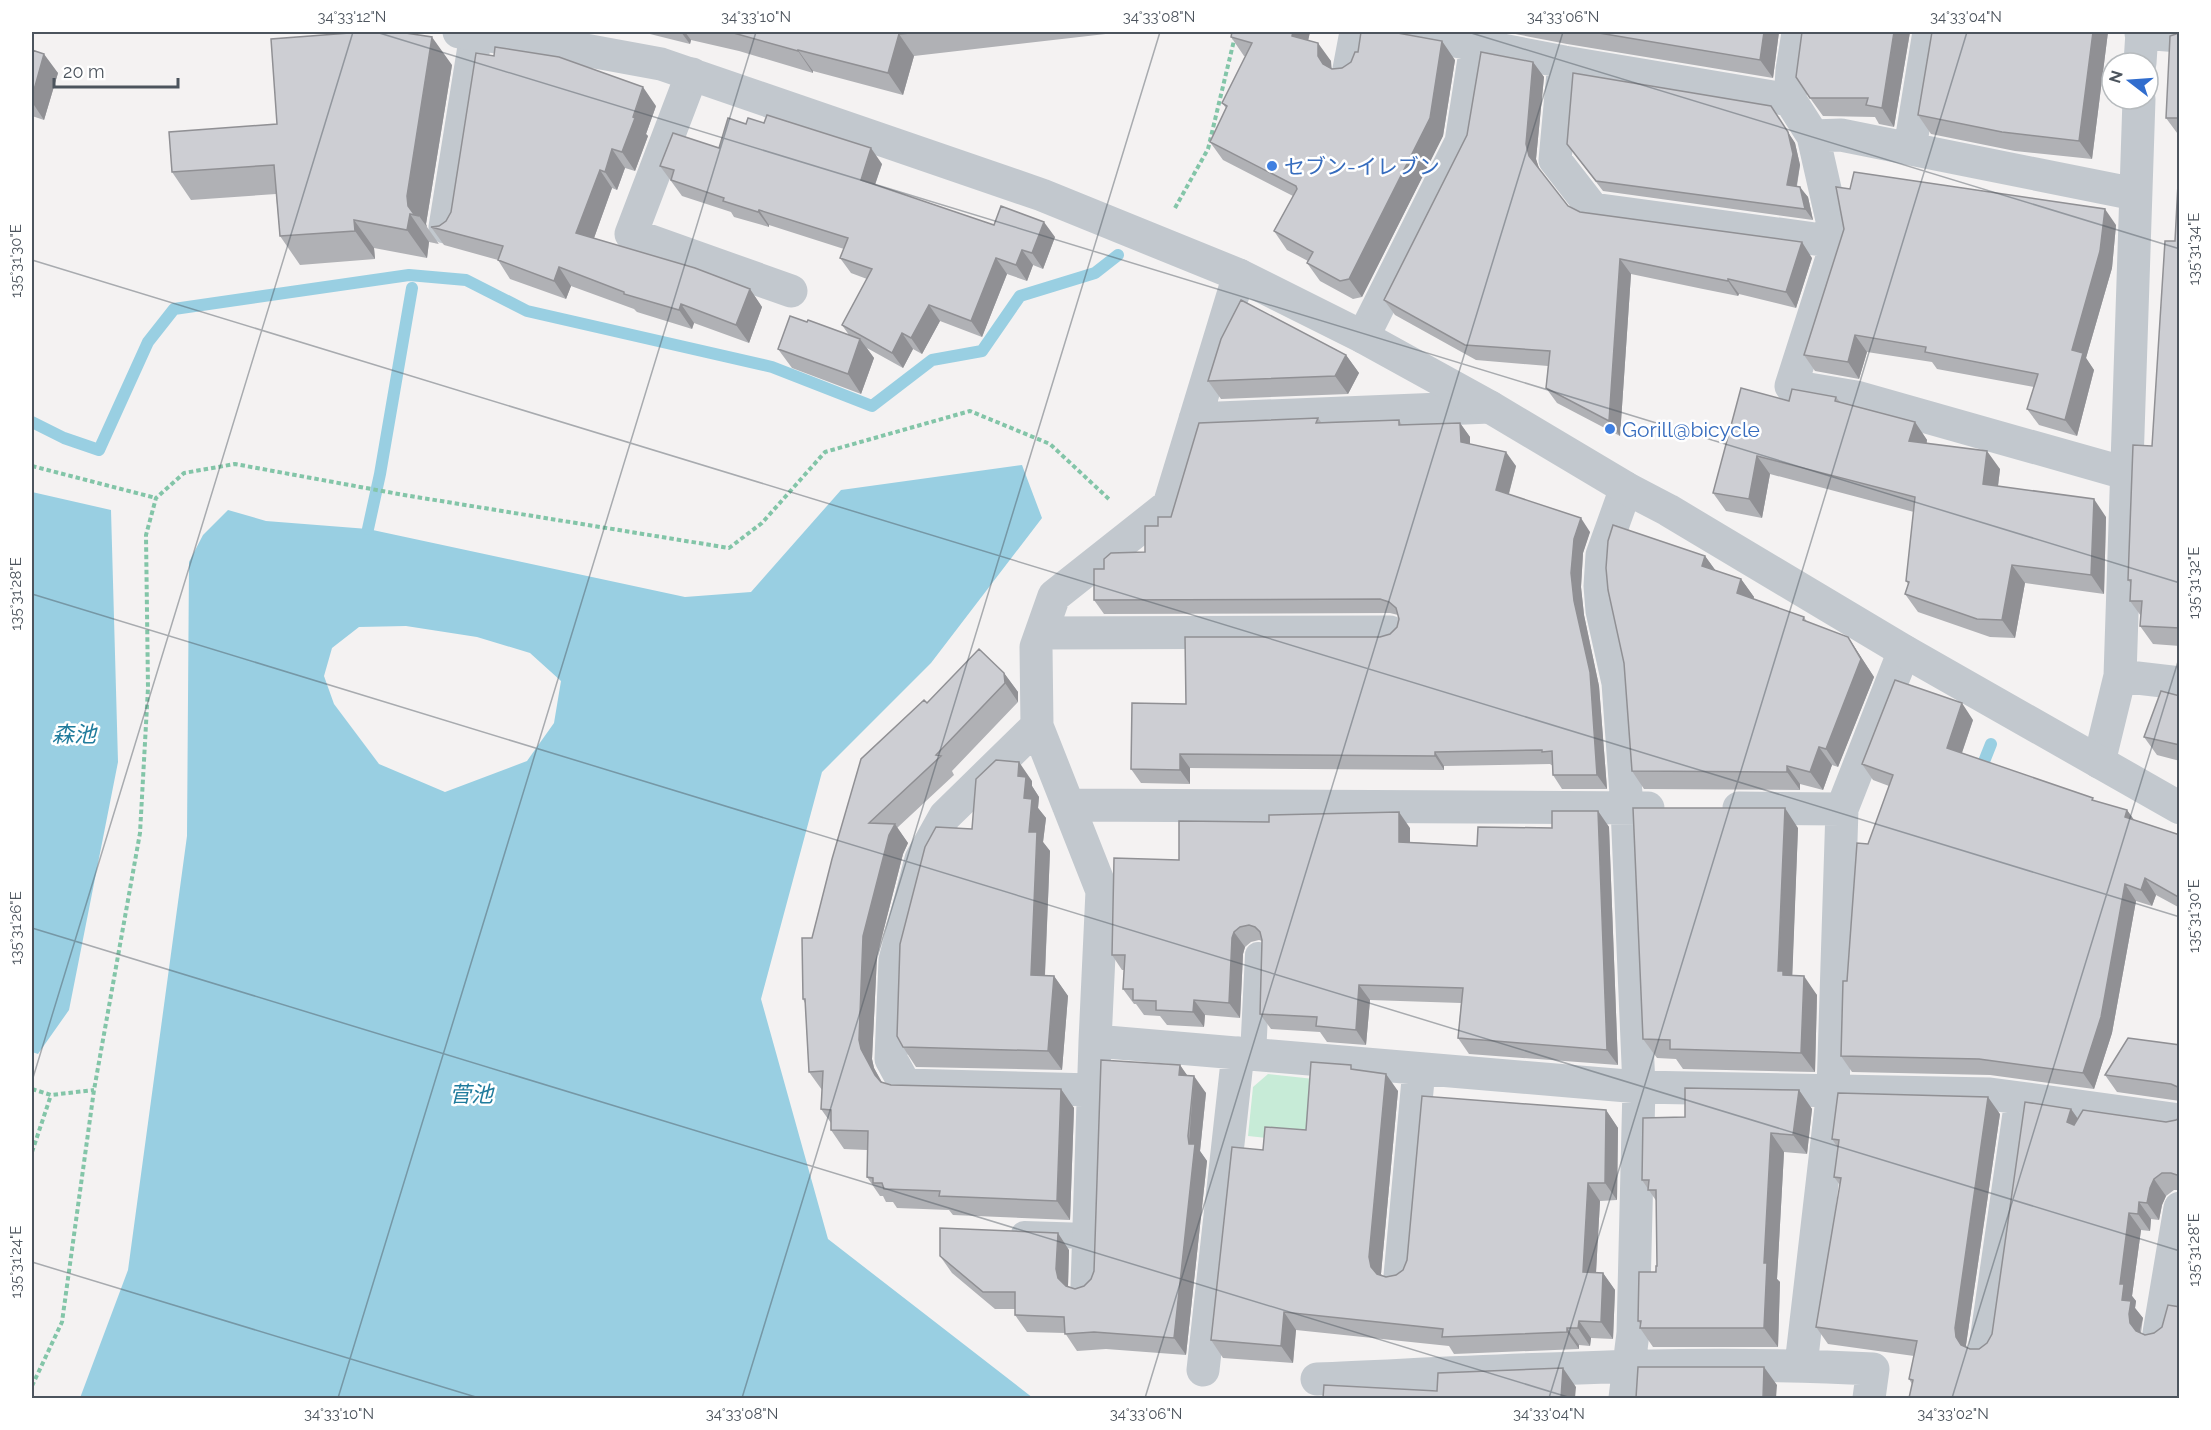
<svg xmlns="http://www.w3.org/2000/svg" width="2211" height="1430" viewBox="0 0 2211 1430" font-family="Raleway,'Noto Sans JP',sans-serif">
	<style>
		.green { fill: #c7ebd7 }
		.water { fill: #99cfe2; fill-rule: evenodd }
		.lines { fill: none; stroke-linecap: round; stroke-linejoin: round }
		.stream { stroke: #99cfe2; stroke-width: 12 }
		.path { stroke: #83c5a8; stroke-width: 4; stroke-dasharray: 4.5 3; stroke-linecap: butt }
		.service { stroke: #c2c8ce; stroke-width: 26 }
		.minor { stroke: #c2c8ce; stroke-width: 33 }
		.tertiary { stroke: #c2c8ce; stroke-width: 33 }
		.wall { fill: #b0b1b5 }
		.shaded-wall { fill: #909094 }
		.building { fill: #cdced3; stroke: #909094; stroke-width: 1.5 }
		.ticks { fill: none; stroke: #4c545d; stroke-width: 1.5; stroke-opacity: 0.45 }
		.shop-dot { fill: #3f7fe0; stroke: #fff; stroke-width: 2 }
		.labels { text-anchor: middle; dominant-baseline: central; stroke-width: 5; stroke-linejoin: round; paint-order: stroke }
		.shop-label { font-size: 21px; fill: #366cbe; stroke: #fff; text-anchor: start }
		.water-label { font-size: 22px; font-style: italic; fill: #1f7b9c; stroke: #fff }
		.neatline { fill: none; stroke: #4c545d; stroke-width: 2 }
		.ticks-label { font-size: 15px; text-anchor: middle; fill: #4c545d }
	</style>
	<rect width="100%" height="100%" fill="#f4f2f2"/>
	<path class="green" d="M1268 1074 1314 1079 1308 1142 1248 1136 1253 1087Z"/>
	<path class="water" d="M1022 465 1042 518 931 663 822 772 761 999 828 1239 1033 1398H80L128 1270 187 836 189 562 203 535 228 510 266 521 368 529 685 597 751 592 841 490ZM406 626 477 637 530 653 561 681 554 723 527 761 445 792 379 764 334 704 324 676 332 648 359 627Z
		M32 492 111 510 118 762 69 1010 38 1054 32 1052Z"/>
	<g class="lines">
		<path class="stream" d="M32 422 64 438 99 450 148 342 174 309 409 275 466 280 527 311 772 367 872 406 932 360 982 351 1020 296 1095 273 1118 255
			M368 529 380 474 412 288
			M1979 774 1991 744"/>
		<path class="path" d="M1175 208 1208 149 1236 32
			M32 466 156 498
			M32 1089 51 1095 94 1090
			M32 1152 51 1095
			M32 1386 62 1322 94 1090 140 833 148 688 146 535 156 498 184 473 235 464 404 495 729 548 762 523 825 452 970 411 1050 444 1111 501"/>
		<path class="service" d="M1253 1055 1258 955
			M1024 1234 1088 1236"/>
		<path class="minor" d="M1409 32 1564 62 1790 100 1813 136 1841 135 2135 194
			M2141 33 2180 36
			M1564 62 1555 160 1593 209 1837 242
			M2140 63 2142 32
			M1349 69 1356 32
			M692 74 631 234 791 291
			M1790 100 1792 70 1798 33
			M1813 136 1837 242 1791 386 1856 397 2125 473
			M1910 148 1929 32
			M445 227 476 34
			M1363 337 1461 142 1476 46
			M1195 419 1490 407
			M1041 633 1390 632
			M2120 676 2180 683
			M1037 726 945 816 921 859 895 960 891 1059 905 1085 1093 1090
			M2099 762 2120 676 2139 99
			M1068 805 1648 808
			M1739 808 1842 809
			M1095 1041 1639 1087 1990 1094 2180 1120
			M1400 1276 1419 1069
			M1087 1287 1095 1041 1102 891 1037 726 1036 647 1054 596 1169 505 1239 275
			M2159 1333 2180 1208
			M1985 1348 2021 1100
			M1801 1365 1833 1090 1842 809 1904 651
			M1203 1370 1238 1053
			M1317 1379C1502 1371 1688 1359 1873 1369L1869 1398
			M1625 1398 1633 1333 1639 1087 1627 808 1618 683 1602 611 1600 586 1602 555 1626 488"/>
		<path class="tertiary" d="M459 32 563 46 661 64 1042 195 1239 275 1363 337 1490 407 1626 488 1668 510 1904 651 2180 808"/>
	</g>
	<path class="wall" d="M642 32H1123L914 56 903 95 813 71V73L739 51 691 40 690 44Z
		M1232 32H1310L1308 40 1331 61 1332 69 1455 60 1443 136 1362 297 1353 299 1320 281 1307 263 1308 261 1287 250 1274 231 1293 196 1223 160 1210 142 1226 108 1222 103 1246 56H1244L1231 37Z
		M1505 32H1779L1773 78 1567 44Z
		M1910 32 1894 127 1879 124 1875 117 1823 116 1810 98Z
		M2108 32 2092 159 2015 151 1931 134 1918 115Z
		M2180 32V137L2166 118 2176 34Z
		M32 50 58 73 44 120 32 116Z
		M1533 62 1544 77 1536 159 1539 169 1568 206 1580 212 1812 258 1796 308 1739 294 1738 296 1703 289 1631 274 1620 436 1557 403 1546 388 1548 366 1476 360 1395 315 1384 300Z
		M452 65 426 224 427 227 439 244 429 242 427 258 374 248 375 259 300 265 280 236 276 194 191 200 172 172 277 124Z
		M656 106 646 134 648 136 635 171 625 168 617 190 612 188 594 238 750 289 762 307 749 343 694 323 692 329 637 312 634 309 571 286 566 299 510 279 498 260 444 245 431 227 439 226Z
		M1771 106 1795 143 1800 165 1797 186 1808 197 1813 220 1603 191 1567 144Z
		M2180 145V646L2153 644 2140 626 2141 616 2130 601 2131 584 2128 580 2152 446 2175 241Z
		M719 148 882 164 875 185 994 225 1055 237 1043 269 1033 265 1027 281 1007 274 982 337 940 321 922 354 913 349 903 368 867 348 874 358 861 394 792 368 778 349 807 322 849 335 842 325 867 279 851 273 840 258 844 249 769 225V227L734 217 731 212 682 196 660 166Z
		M2116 225 2112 268 2086 358 2094 370 2077 436 2039 425 2027 409 2034 387 1937 369 1932 362 1867 352 1859 379 1815 371 1804 355Z
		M1346 355 1359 373 1348 394 1221 399 1208 381Z
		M1836 397 1840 402 1915 422 1927 440V444L2000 469 1998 486 2106 517 2104 594 2025 583 2015 638 1990 637 1918 612 1905 594 1908 584 1906 581 1914 512 1770 474 1762 518 1726 511 1713 493 1789 401Z
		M1318 418 1321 422 1399 420 1402 425 1460 423 1470 437V444L1516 466 1509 494 1590 532 1583 553 1581 587 1584 615 1599 686 1607 789H1562L1553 775V766L1550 764 1444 766V770L1190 768V784L1141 783 1131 769 1186 704 1390 634 1397 627 1399 619 1398 615 1390 613 1104 614 1094 600 1104 569 1145 552 1158 526Z
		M1705 556 1716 571 1741 579 1754 597 1753 599 1804 617 1807 622 1848 637 1874 677 1838 767 1832 765 1823 790 1800 784V790L1644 789 1632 771Z
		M1004 673 1018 692V702L952 771 954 775 897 828 908 843 903 854 877 956 872 1059 874 1068 882 1082 891 1085 1061 1089 1074 1108 1070 1220 953 1215 949 1210 897 1208 893 1202H886L883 1196H880L867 1177V1150L844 1149 831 1130V1123L821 1109 822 1090 809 1072 805 1003 803 999 812 938 927 703Z
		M2180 696V761L2157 755 2144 737Z
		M1973 720 1962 753 2095 801 2127 810 2134 820 2180 835V908L2156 895 2152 906 2136 901 2112 1033 2094 1089 1990 1075 1852 1072 1841 1056 1847 981 1889 786 1873 780 1862 764Z
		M1032 781V786L1039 797 1038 808 1046 818 1043 842 1050 851 1045 976H1054L1068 996 1062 1070 916 1067 903 1047 972 829Z
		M1598 811 1609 827 1618 1065 1469 1054 1458 1038 1461 1003 1370 1000 1366 1045 1327 1042 1320 1032 1271 1029 1260 1014 1262 941 1259 940 1251 942 1245 947 1243 954 1240 1018 1205 1015 1204 1027 1167 1025 1160 1016 1144 1015 1136 1004H1134L1123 989 1124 970H1122L1112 955 1179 860 1410 828V842L1477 846 1552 828Z
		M1798 828 1792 975 1817 995 1815 1072 1683 1069 1676 1059 1657 1058 1643 1039Z
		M2180 1045V1101L2117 1092 2105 1075Z
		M1180 1065 1187 1076 1206 1093 1200 1151 1207 1161 1186 1355 1106 1349 1077 1351 1065 1333 1027 1332 1015 1315V1309H995L952 1273 940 1256 1069 1250 1068 1287 1075 1289 1084 1286 1091 1279Z
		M1354 1069 1398 1091 1381 1274 1382 1276 1386 1277 1396 1275 1606 1110 1618 1128 1617 1200 1600 1201 1596 1273H1603L1615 1290 1613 1339 1591 1338 1590 1346 1579 1345V1349L1454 1354 1449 1346 1296 1330 1293 1363 1223 1358 1211 1340 1263 1150 1306 1130Z
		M1799 1090 1812 1109 1807 1154 1784 1152 1777 1279 1780 1282 1778 1347H1653L1640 1328V1324L1638 1321 1657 1266V1202L1642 1180Z
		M2071 1109 2078 1119 2166 1122 2176 1120 2180 1117V1190H2174L2166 1196 2162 1205 2159 1220 2151 1219 2150 1231 2141 1230 2132 1296 2136 1301 2135 1308 2143 1318 2141 1333 2180 1398 1912 1384 1909 1379 1914 1356 1828 1344 1816 1327 1840 1185 1834 1177 1838 1148 1832 1139 2000 1114 1966 1345 1967 1348 1970 1349H1979L1987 1343 1992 1334Z"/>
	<path class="shaded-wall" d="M681 32H685L691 40 690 44Z
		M1293 32H1310L1305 55 1292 36Z
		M1764 32H1779L1773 78 1760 60Z
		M1894 32H1910L1894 127 1882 108Z
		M2093 32H2108L2092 159 2079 141Z
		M899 34 914 56 903 95 888 73Z
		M432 37 452 65 426 224 427 227 419 216 414 215 408 206 407 196Z
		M1442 41 1455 60 1443 136 1362 297 1349 279Z
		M1318 43 1331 61V75L1318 56Z
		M798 50 813 71V73L798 51Z
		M44 54 58 73 44 120 32 102V97Z
		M1533 62 1544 77 1536 159 1540 171 1529 156 1526 144Z
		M643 87 656 106 646 134 648 136 635 171 622 152Z
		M1771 106 1795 143 1800 165 1795 195 1787 185Z
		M871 148 882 164 871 196 861 180Z
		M612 149 625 168 617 190 605 172Z
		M600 170 612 188 589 252 576 233Z
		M1800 187 1808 197 1813 220 1805 209Z
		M2105 209 2116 225 2112 268 2086 358 2094 370 2077 436 2065 420 2072 350Z
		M759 210 769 225V227L758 212Z
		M410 214 429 242 427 258 407 230Z
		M354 220 374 248 375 259 355 231Z
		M1044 222 1055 237 1043 269 1032 253Z
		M1802 242 1812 258 1796 308 1786 292Z
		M1022 250 1033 265 1027 281 1016 265Z
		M996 258 1007 274 982 337 971 321Z
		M1620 259 1631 274 1620 436 1609 421Z
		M559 267 571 286 566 299 554 281Z
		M1728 279 1739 294 1738 296 1728 281Z
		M750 289 762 307 749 343 736 325Z
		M681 304 694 323 692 329 679 310Z
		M929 305 940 321 922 354 911 338Z
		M902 333 913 349 903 368 892 353Z
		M1855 335 1867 352 1859 379 1848 362Z
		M860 339 874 358 861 394 848 374Z
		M1346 355 1359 373 1348 394 1335 376Z
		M1915 422 1927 440 1922 460 1909 441Z
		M1460 423 1470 437V456L1461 442Z
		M1987 451 2000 469 1996 502 1983 484Z
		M1506 452 1516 466 1506 504 1496 490Z
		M1757 456 1770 474 1762 518 1749 499Z
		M2094 499 2106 517 2104 594 2091 575Z
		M1581 518 1590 532 1583 553 1581 587 1584 615 1599 686 1607 789 1597 775 1574 601 1571 573 1574 539Z
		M1705 556 1718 574 1702 566Z
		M2012 565 2025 583 2015 638 2002 620Z
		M1741 579 1754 597 1750 611 1737 593Z
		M1848 637 1874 677 1838 767 1826 749Z
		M1004 673 1018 692V702L1005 683Z
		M1962 703 1973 720 1958 764 1947 748Z
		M1819 747 1832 765 1823 790 1810 772Z
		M1435 752 1444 766V770L1435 756Z
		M1180 754 1190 768V784L1180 770Z
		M1019 762 1032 781V786L1039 797 1038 808 1046 818 1043 842 1050 851 1044 994 1031 975 1029 832 1024 798 1018 776Z
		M1787 766 1800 784V790L1787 772Z
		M1785 808 1798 828 1792 984 1778 971Z
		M2127 810 2139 827 2125 817Z
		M1598 811 1609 827 1618 1065 1607 1050Z
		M1399 812 1410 828V857L1399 842Z
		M895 824 908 843 903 854 877 956 872 1059 874 1068 888 1094 875 1075 861 1049 859 1040 863 936 889 835Z
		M2145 878 2156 895 2152 906 2141 890Z
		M2125 884 2136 901 2112 1033 2094 1089 2083 1073Z
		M1234 932 1245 947 1243 954 1240 1018 1229 1003 1232 938Z
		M1054 976 1068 996 1062 1070 1048 1051Z
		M1804 976 1817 995 1815 1072 1801 1053Z
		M1359 985 1370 1000 1366 1045 1356 1030Z
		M1194 1000 1205 1015 1204 1027 1193 1012Z
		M1180 1065 1192 1082 1179 1075Z
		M1386 1074 1398 1091 1381 1274 1383 1284 1371 1267 1369 1257Z
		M1194 1076 1206 1093 1200 1151 1207 1161 1186 1355 1174 1338Z
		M1061 1089 1074 1108 1070 1220 1057 1201Z
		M1799 1090 1812 1109 1807 1154 1793 1135Z
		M1988 1097 2000 1114 1966 1345 1967 1354 1956 1337 1955 1328Z
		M2071 1109 2083 1126 2078 1139 2067 1122Z
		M1606 1110 1618 1128 1617 1200 1605 1183Z
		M1771 1133 1784 1152 1777 1279 1780 1282 1778 1347 1764 1328V1263Z
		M2154 1179 2166 1196 2162 1205 2159 1220 2147 1203 2150 1188Z
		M1588 1183 1600 1201 1595 1290 1583 1272Z
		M2139 1202 2151 1219 2150 1231 2138 1214Z
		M2129 1213 2141 1230 2132 1296 2136 1301 2135 1308 2143 1318 2140 1330 2142 1340 2130 1323 2122 1300 2120 1284Z
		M1058 1233 1069 1250 1068 1286 1070 1295 1058 1278 1056 1269Z
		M1603 1273 1615 1290 1613 1339 1601 1322Z
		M1284 1312 1296 1330 1293 1363 1281 1346Z
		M1579 1321 1591 1338 1590 1346 1578 1328Z
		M1567 1328 1579 1345V1349L1567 1332Z
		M1764 1367 1777 1385 1776 1398H1763Z
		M1563 1368 1576 1387 1575 1398H1561Z"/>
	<path class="building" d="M363 32H399L432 37 407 196 408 206 413 213 419 216 410 214 407 230 354 220 355 231 280 236 274 165 172 172 169 132 277 124 271 39Z
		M730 32H921L899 34 888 73 798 50V51Z
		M1232 32H1293L1292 36 1318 43V56L1323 64 1332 69 1342 68 1351 62 1355 52H1358L1361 32H1392L1442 41 1430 118 1349 279 1340 281 1307 263 1313 252 1274 231 1297 189 1296 186 1210 142 1227 106 1222 103 1252 43 1231 37Z
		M1593 32H1764L1760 60Z
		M1802 32H1894L1882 108 1866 105 1868 98H1810L1796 77Z
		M1932 32H2093L2079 141 2002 132 1918 115Z
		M2179 32 2180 118H2166L2170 36 2176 34Z
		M495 47 559 57 643 87 633 117 635 118 622 152 612 149 605 172 600 170 576 233 695 268 750 289 736 325 681 304 679 310 624 294V292L559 267 554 281 498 260 503 246 431 227 439 226 446 221 451 212 476 53 494 56Z
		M32 50 44 54 32 97Z
		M1481 52 1533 62 1526 144 1529 156 1568 206 1580 212 1802 242 1786 292 1728 279V281L1693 274 1620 259 1609 421 1546 388 1550 351 1465 345 1384 300 1467 135Z
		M1573 73 1771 106 1788 132 1793 154 1787 185 1800 187 1805 209 1596 181 1567 144Z
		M767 115 871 148 861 180 994 225 1001 206 1044 222 1032 253 1022 250 1016 265 996 258 971 321 929 305 911 338 902 333 892 353 842 325 872 269 840 258 848 238 759 210 758 212 723 201 724 198 671 180 674 170 660 166 673 133 719 148 728 118 746 124 748 118 764 123Z
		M2180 145V628L2140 626 2142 601H2130L2131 580H2128L2133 445 2152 446 2165 241H2175Z
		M1854 172 2105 209 2100 251 2072 350 2083 353 2065 420 2027 409 2038 374 1925 352 1926 347 1855 335 1848 362 1804 355 1844 229 1836 187 1850 189Z
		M1241 300 1346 355 1335 376 1208 381 1221 339Z
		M790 316 807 322 808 320 860 339 848 374 778 349Z
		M1741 388 1789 401 1792 389 1836 397 1835 401 1915 422 1909 441 1987 451 1983 484 2094 499 2091 575 2012 565 2002 620 1977 619 1905 594 1909 582 1906 581 1915 497 1757 456 1749 499 1713 493Z
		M1318 418 1316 423 1399 420V425L1460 423 1461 442 1506 452 1496 490 1581 518 1574 539 1571 573 1574 601 1590 672 1597 775H1553L1552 751 1542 752V750L1435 752V756L1180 754V770L1131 769 1132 703 1186 704 1185 637H1380L1390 634 1397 627 1399 619 1396 608 1389 602 1380 599 1094 600V569H1104V559L1111 553 1145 552V526H1158V517H1171L1199 423Z
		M1613 525 1705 556 1702 566 1741 579 1737 593 1804 617 1803 620 1848 637 1861 659 1826 749 1819 747 1810 772 1787 766V772L1632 771 1624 663 1608 590 1606 568 1608 541Z
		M979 649 1004 673 1005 683 936 755 941 756 869 823 895 824 889 835 863 936 859 1040 861 1049 875 1075 881 1082 891 1085 1061 1089 1057 1201 939 1196 940 1191 884 1189 882 1183H873V1178L867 1177 868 1131 831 1130V1110L821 1109 823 1071 809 1072 805 999H803L802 938H812L832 859 861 759 924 700 927 703Z
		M1895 680 1962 703 1947 748 2093 798 2092 800 2127 810 2125 817 2180 835V898L2145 878 2141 890 2125 884 2101 1017 2083 1073 1979 1059 1841 1056 1843 981H1847L1857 843 1868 844 1893 775 1862 764Z
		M2161 691 2180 696V745L2144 737Z
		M996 760 1019 762 1018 776 1026 777 1024 798 1032 799 1029 832H1037L1031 975 1054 976 1048 1051 903 1047 897 1036 900 944 925 847 936 827 972 829 976 779Z
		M1633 808H1785L1778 971H1783V975L1804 976 1801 1053 1670 1049V1040L1643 1039Z
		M1552 811H1598L1607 1050 1458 1038 1463 988 1359 985 1356 1030 1316 1026 1317 1017 1260 1014 1262 940 1260 932 1255 927 1249 925 1240 927 1234 932 1232 938 1229 1003 1194 1000 1193 1012 1156 1010V1001L1133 1000V989H1123L1125 955H1112L1114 858 1179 860V821L1269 822V815L1399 812V842L1477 846 1478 827 1552 828Z
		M2128 1038 2180 1045V1088L2171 1084 2105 1075Z
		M1101 1060 1180 1065 1179 1075 1194 1076 1188 1136 1189 1144H1195L1174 1338 1094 1332 1065 1334 1064 1317 1015 1315V1292H983L940 1256V1228L1058 1233 1056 1269 1058 1278 1066 1286 1075 1289 1084 1286 1091 1279 1094 1271Z
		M1311 1062 1351 1065V1069L1386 1074 1369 1257 1371 1267 1377 1274 1386 1277 1396 1275 1403 1270 1407 1260 1422 1096 1606 1110 1605 1183H1588L1583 1272 1603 1273 1601 1322 1579 1321 1578 1328H1567V1332L1442 1337 1443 1329 1284 1312 1281 1346 1211 1340 1232 1147 1263 1150 1265 1127 1306 1130Z
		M1685 1088 1799 1090 1793 1135 1771 1133 1764 1263H1767L1764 1328H1640L1641 1321H1638L1639 1272H1656V1266H1657L1656 1190H1648L1649 1180H1642L1643 1118 1685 1117Z
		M1838 1093 1988 1097 1955 1328 1956 1337 1961 1345 1970 1349H1979L1987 1343 1992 1334 2025 1102 2071 1109 2067 1122 2074 1125 2083 1110 2166 1122 2176 1120 2180 1117V1176L2171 1173H2162L2154 1179 2150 1188 2147 1203 2139 1202 2138 1214 2129 1213 2120 1284H2124L2122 1300 2131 1301 2129 1314 2130 1323 2136 1331 2145 1335 2154 1333 2162 1327 2168 1305 2180 1307V1398H1909L1913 1380 1909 1379 1917 1341 1816 1327 1841 1178 1834 1177 1839 1140 1832 1139Z
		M1638 1367H1764L1763 1398H1636Z
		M1563 1368 1561 1398H1323L1324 1385 1437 1391 1438 1373Z"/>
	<path class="ticks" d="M376 32 2180 583M1468 32 2180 249M32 260 2180 917M32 594 2180 1251M32 928 1571 1398M32 1081 353 32M32 1262 479 1398M338 1398 756 32M742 1398 1160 32M1145 1398 1563 32M1549 1398 1967 32M1952 1398 2180 655"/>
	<g class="shop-dot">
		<circle cx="1272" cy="166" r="6"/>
		<circle cx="1610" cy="429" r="6"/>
	</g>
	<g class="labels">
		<g class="shop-label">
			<text x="1284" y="166">セブン-イレブン</text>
			<text x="1622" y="429">Gorill@bicycle</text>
		</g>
		<g class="water-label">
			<text x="74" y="734">森池</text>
			<text x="471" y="1094">菅池</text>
		</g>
	</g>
	<rect width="2211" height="1430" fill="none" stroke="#ffffff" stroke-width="66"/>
	<g transform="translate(2130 81) rotate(287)"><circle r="28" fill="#ffffff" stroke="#b7bbbe" stroke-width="1.5"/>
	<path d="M0-4.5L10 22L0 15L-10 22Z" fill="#316dce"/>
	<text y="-9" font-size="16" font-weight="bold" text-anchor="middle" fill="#4c545d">N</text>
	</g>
	<path d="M54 78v9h124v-9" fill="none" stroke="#4c545d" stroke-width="3"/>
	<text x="63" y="78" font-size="18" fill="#4c545d" stroke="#ffffff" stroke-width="4.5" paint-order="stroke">20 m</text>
	<rect x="33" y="33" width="2145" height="1364" class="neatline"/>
	<g class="ticks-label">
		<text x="352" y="22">34°33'12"N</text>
		<text x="756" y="22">34°33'10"N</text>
		<text x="1159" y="22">34°33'08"N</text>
		<text x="1563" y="22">34°33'06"N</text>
		<text x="1966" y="22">34°33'04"N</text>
		<text transform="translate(2194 249) rotate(-90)" y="5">135°31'34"E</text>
		<text transform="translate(16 261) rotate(-90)" y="5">135°31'30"E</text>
		<text transform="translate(2194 583) rotate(-90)" y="5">135°31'32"E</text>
		<text transform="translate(16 594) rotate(-90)" y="5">135°31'28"E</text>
		<text transform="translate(2194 916) rotate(-90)" y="5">135°31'30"E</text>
		<text transform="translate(16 928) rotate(-90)" y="5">135°31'26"E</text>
		<text transform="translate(2194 1250) rotate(-90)" y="5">135°31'28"E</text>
		<text transform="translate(16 1262) rotate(-90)" y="5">135°31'24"E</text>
		<text x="339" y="1419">34°33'10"N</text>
		<text x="742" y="1419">34°33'08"N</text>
		<text x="1146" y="1419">34°33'06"N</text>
		<text x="1549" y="1419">34°33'04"N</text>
		<text x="1953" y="1419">34°33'02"N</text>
	</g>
</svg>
